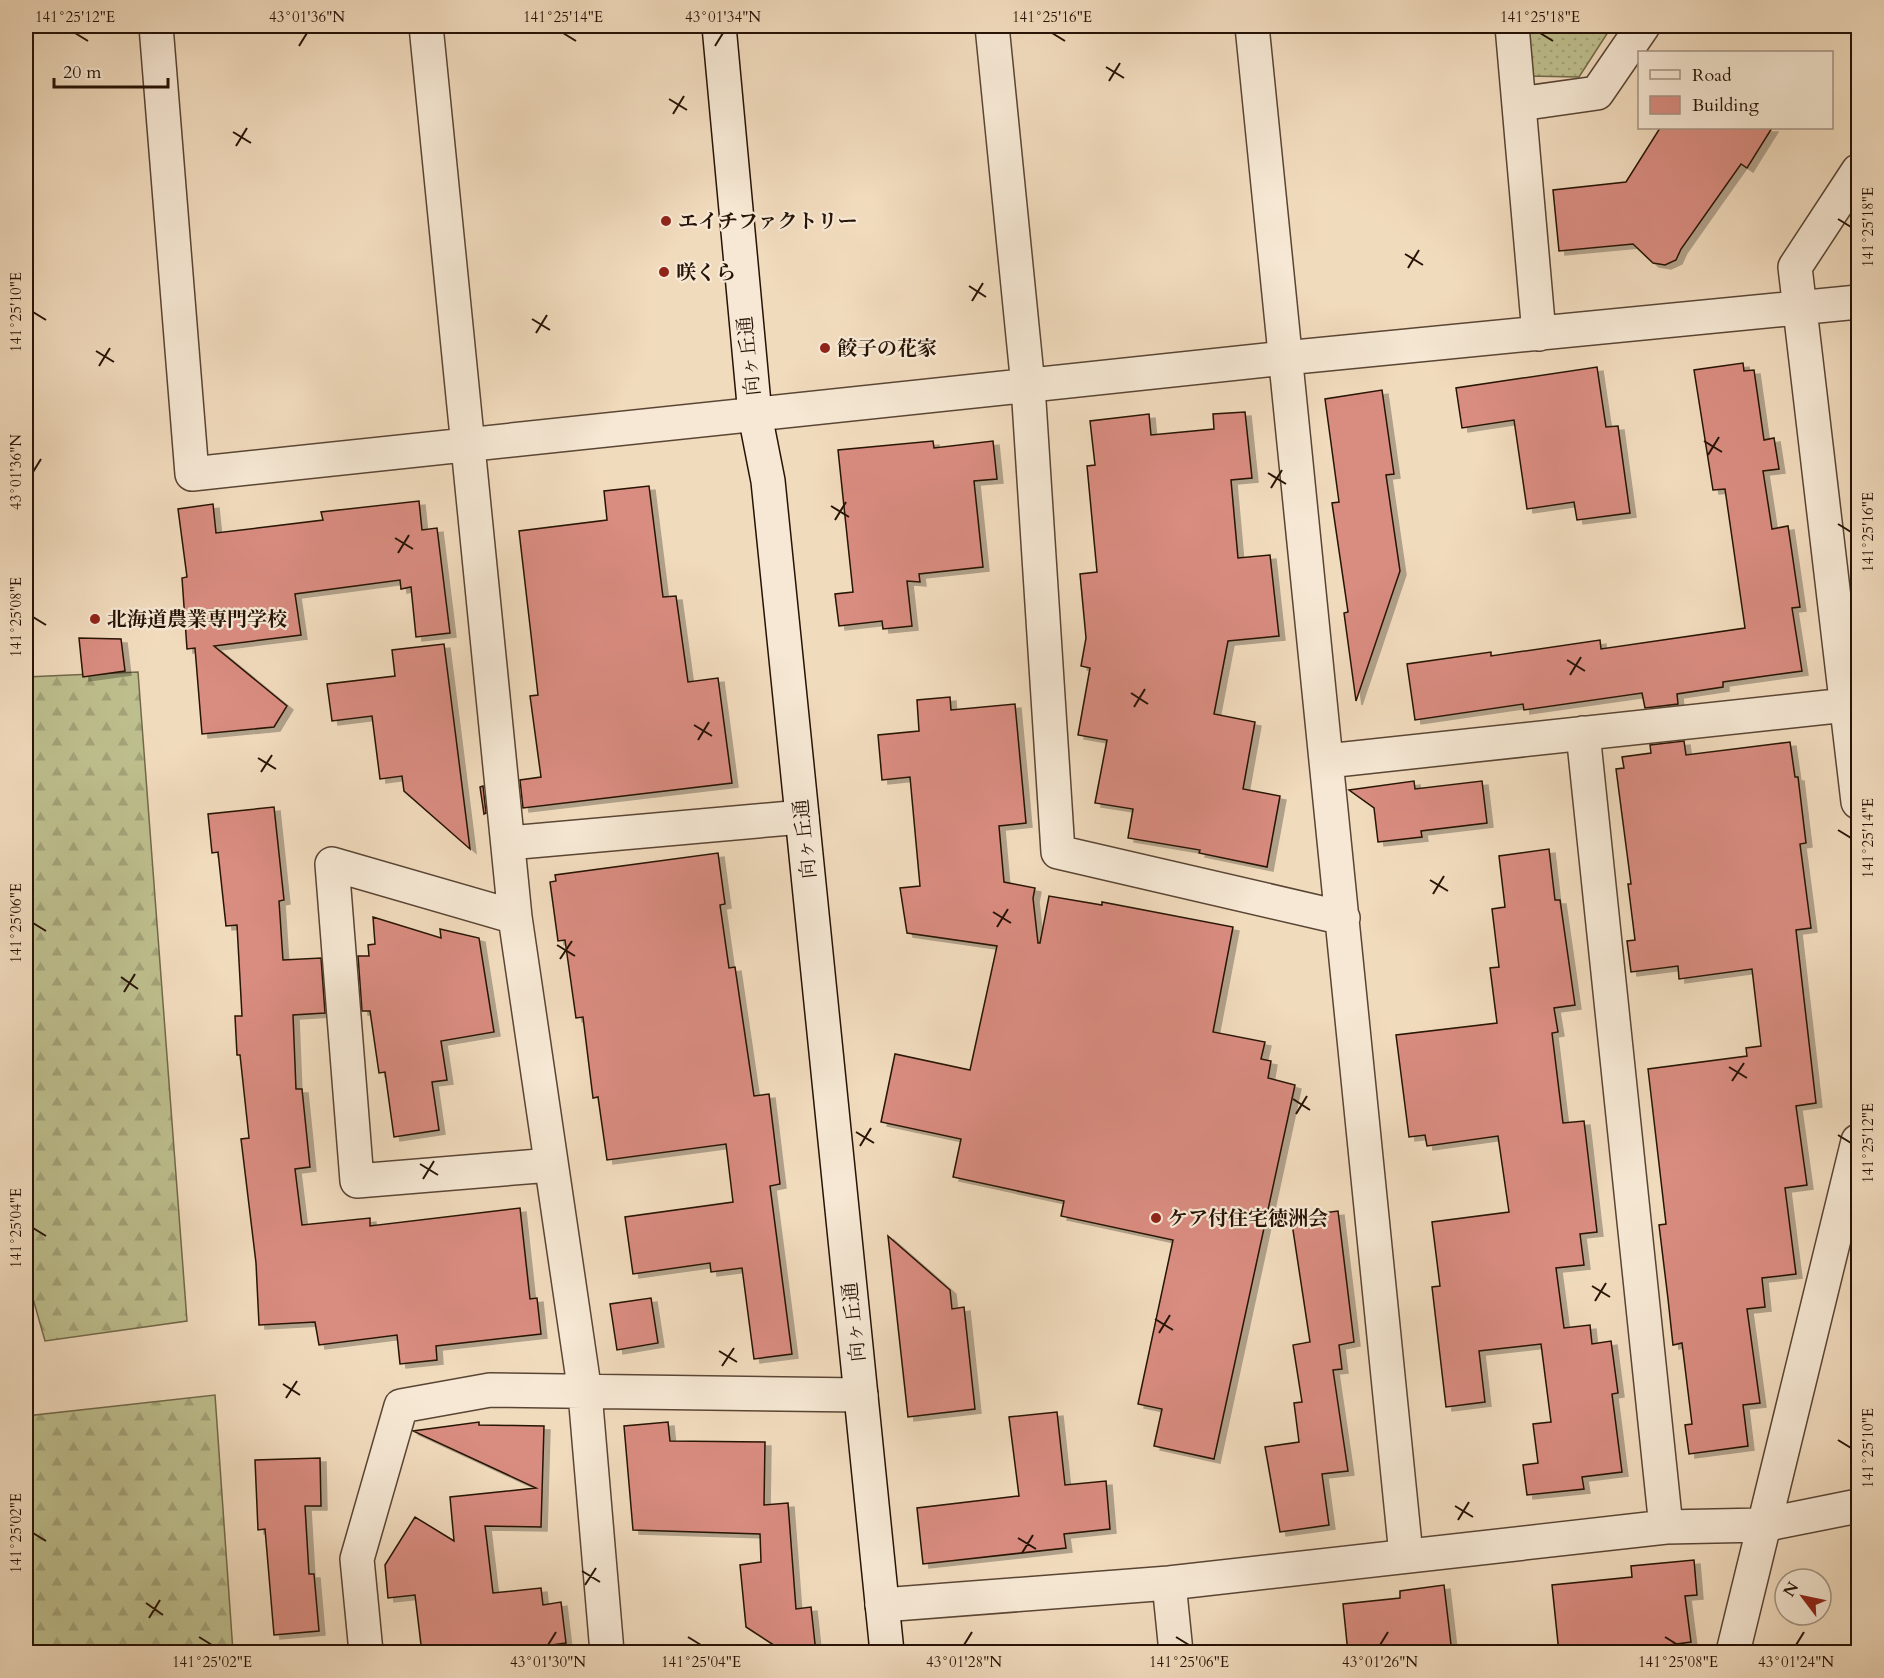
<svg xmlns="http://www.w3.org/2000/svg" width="1884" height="1678" viewBox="0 0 1884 1678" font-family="Cardo,'Noto Serif JP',serif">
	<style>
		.forest { fill: url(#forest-firs); stroke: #72694a; stroke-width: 1.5 }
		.park { fill: url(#park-dots); stroke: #72694a; stroke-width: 1.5 }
		.building { fill: #d98c80; stroke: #271306; stroke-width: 1.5; filter: url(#shadow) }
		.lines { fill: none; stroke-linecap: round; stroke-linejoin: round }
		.street-casing { stroke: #5a4534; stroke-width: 36 }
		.secondary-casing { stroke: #271306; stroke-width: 36 }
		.street { stroke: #f6e8d4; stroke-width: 33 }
		.secondary { stroke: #f6e8d4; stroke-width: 33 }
		.ticks { fill: none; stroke: #271306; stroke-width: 2 }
		.poi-dot { fill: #8f2418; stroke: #f6e8d4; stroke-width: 2 }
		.labels { text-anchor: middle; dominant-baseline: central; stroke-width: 4.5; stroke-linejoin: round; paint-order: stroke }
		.poi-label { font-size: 20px; font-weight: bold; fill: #271306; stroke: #f6e8d4; text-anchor: start }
		.street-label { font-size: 20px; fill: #271306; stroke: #f6e8d4 }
		.neatline { fill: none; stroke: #271306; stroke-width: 2 }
		.ticks-label { font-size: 15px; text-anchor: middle; fill: #271306 }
	</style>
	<defs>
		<pattern id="forest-firs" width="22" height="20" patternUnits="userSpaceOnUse" patternTransform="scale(1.5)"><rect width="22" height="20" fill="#bebf8e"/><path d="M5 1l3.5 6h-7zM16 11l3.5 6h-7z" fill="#a3a379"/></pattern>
		<pattern id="park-dots" width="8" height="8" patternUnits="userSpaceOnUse" patternTransform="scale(1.5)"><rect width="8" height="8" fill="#bebf8e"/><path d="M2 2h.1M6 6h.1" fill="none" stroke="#a3a379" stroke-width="1.8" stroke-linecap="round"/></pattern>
		<filter id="shadow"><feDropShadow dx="6" dy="4" stdDeviation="0" flood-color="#0004"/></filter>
	</defs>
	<rect width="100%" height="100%" fill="#f1dbbd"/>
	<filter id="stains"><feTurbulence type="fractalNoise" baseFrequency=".00333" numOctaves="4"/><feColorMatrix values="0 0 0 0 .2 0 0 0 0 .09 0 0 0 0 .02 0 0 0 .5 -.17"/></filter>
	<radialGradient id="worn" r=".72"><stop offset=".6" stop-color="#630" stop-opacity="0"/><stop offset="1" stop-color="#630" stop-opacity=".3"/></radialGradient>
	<path class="forest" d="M138 672 187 1321 45 1341 26 1274V677Z
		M215 1395 233 1652H26V1416Z"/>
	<path class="park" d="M1522 26H1612L1579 77 1526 76Z"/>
	<path class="building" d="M1660 128H1772L1747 168 1741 164 1681 249 1676 260 1665 265 1653 263 1633 244 1559 251 1553 190 1626 182Z
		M1743 363 1744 371 1754 370 1764 440 1774 438 1779 469 1763 471 1772 529 1788 526 1800 607 1792 608 1802 671 1723 682V687L1677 694 1678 704 1645 708 1642 693 1524 710 1523 704 1415 720 1407 664 1491 652V656L1600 640 1601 649 1745 628 1725 489 1713 490 1694 370Z
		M1597 367 1606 427 1618 426 1630 513 1577 520 1574 502 1527 509 1514 420 1462 428 1456 388Z
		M1382 390 1394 474 1386 475 1400 571 1356 701 1344 613 1348 612 1332 503 1339 502 1325 399Z
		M1245 412 1252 478 1231 480 1238 558 1270 555 1279 636 1228 641 1214 714 1255 722 1243 789 1280 796 1267 867 1199 853 1200 850 1128 838 1133 809 1095 803 1107 740 1078 735 1090 668 1081 666 1086 638 1080 574 1097 572 1087 466 1095 465 1090 421 1149 414 1151 435 1214 429 1213 414Z
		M933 441 934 448 993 441 997 479 974 481 983 567 919 574 920 582 907 581 912 626 883 629 882 621 839 626 835 594 853 592 838 450Z
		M649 486 663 597 676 596 688 682 718 678 732 783 523 808 520 780 541 777 530 696 538 695 519 531 607 520 604 491Z
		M419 501 422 530 437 528 450 633 416 637 411 587 401 589 400 580 295 594 301 635 214 646 287 706 274 727 202 734 195 648 187 649 182 578 187 577 178 509 213 504 216 533 323 520 321 512Z
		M79 638 121 639 125 671 83 677Z
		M444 644 456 738 470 849 404 791 402 776 380 779 372 716 332 721 327 684 395 676 392 650Z
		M950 697 951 710 1015 704 1026 823 999 826 1004 882 1035 888 1033 898 1038 943H1040L1049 896 1102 905V902L1233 927 1213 1032 1265 1042 1261 1059 1271 1061 1268 1078 1295 1085 1214 1459 1154 1446 1162 1409 1138 1404 1173 1240 1061 1216 1064 1201 953 1177 961 1139 881 1122 895 1054 970 1070 997 946 907 933 900 888 920 886 910 777 882 780 878 735 919 731 917 700Z
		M1684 741 1686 755 1790 742 1795 777H1798L1806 843 1800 844 1811 928 1796 930 1816 1103 1796 1106 1807 1185 1785 1188 1796 1274 1762 1278 1765 1307 1747 1309 1760 1403 1743 1405 1748 1446 1689 1454 1685 1425 1692 1424 1682 1343 1673 1345 1668 1299 1659 1225 1666 1224 1648 1069 1747 1056 1746 1048 1761 1046 1752 969 1679 979 1678 966 1631 972 1627 941 1635 940 1628 884H1631L1616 769 1624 768 1622 757 1651 753 1650 745Z
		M1414 781 1415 789 1482 781 1487 823 1421 831 1422 837 1378 842 1374 808 1349 790Z
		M483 786 486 813 484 814 480 787Z
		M274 807 284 900 279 901 283 960 321 958 325 1013 293 1015 296 1089H302L310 1167 295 1169 302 1225 370 1218V1226L520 1208 530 1299 537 1298 541 1334 436 1346 437 1360 400 1364 397 1335 319 1345 315 1322 259 1325 256 1263 241 1139 249 1138 240 1055H237L235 1016H242L237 925 226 926 218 852 212 853 208 814Z
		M1549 849 1555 900H1560L1575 1005 1554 1008 1558 1032 1552 1033 1563 1123 1584 1121 1597 1232 1580 1234 1584 1265 1556 1268 1564 1328 1590 1325 1592 1344 1611 1341 1618 1393 1612 1394 1622 1472 1582 1477 1584 1489 1527 1495 1523 1465 1538 1463 1533 1424 1551 1422 1541 1344 1479 1351 1485 1402 1446 1407 1432 1287 1440 1286 1432 1222 1509 1212 1498 1136 1427 1146 1425 1135 1409 1137 1396 1035 1497 1023 1490 968 1499 967 1492 909 1505 907 1499 856Z
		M718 853 725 904 720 905 729 968 735 967 754 1096 769 1094 780 1184 770 1186 792 1354 754 1359 742 1268 711 1272 710 1263 633 1274 625 1217 733 1202 726 1144 607 1160 598 1097 593 1098 583 1017 576 1018 565 940 558 941 550 882 556 881 555 875Z
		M373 917 441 938 440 929 479 938 494 1032 441 1041 447 1080 432 1082 439 1130 394 1137 385 1072 379 1073 370 1011H362L358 956H369L368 945 375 944Z
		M1338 1211 1354 1342 1339 1345 1342 1369 1333 1370 1348 1471 1322 1474 1329 1525 1280 1532 1265 1447 1299 1442 1294 1403 1302 1402 1293 1345 1310 1342 1291 1217Z
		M888 1236 950 1290 952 1309 964 1307 975 1409 908 1417Z
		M651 1298 658 1343 617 1350 610 1304Z
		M1057 1412 1065 1485 1106 1481 1110 1529 1064 1534 1066 1548 923 1564 917 1508 1019 1496 1009 1417Z
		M479 1422V1425L544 1426 541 1527 485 1526 493 1593 541 1588 543 1605 561 1602 566 1643 493 1653H422L415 1595 388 1598 385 1565 415 1517 454 1541 450 1497 536 1488 413 1431Z
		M668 1422 670 1441 765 1442 764 1505 788 1503 796 1609 811 1607 816 1653H786L746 1627 740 1565 761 1562 760 1534 633 1530 624 1426Z
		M320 1458 321 1506H305L309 1574H314L319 1631 274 1635 265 1529 258 1530 255 1460Z
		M1694 1560 1697 1595 1685 1596 1691 1642 1610 1653H1559L1552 1585 1632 1577 1631 1566Z
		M1444 1585 1452 1653H1348L1343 1604 1400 1598V1591Z"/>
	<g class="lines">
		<g class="street-casing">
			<path id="street" d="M156 26 192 474 1285 358 1858 302
				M426 26 515 917 585 1393 607 1652
				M992 26 1028 386 1058 852 1343 918
				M1252 26 1406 1555
				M1512 26 1539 334
				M1519 104 1597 93 1643 26
				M1858 171 1795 267 1858 802
				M1583 733 1666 1527
				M1327 761 1846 705
				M508 843 802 817
				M515 917 332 864 357 1181 551 1165
				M1169 1583 1176 1652
				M882 1605 1169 1583 1666 1527 1763 1525 1858 1506
				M366 1652 357 1559 401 1406 490 1390 861 1395
				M1733 1652 1858 1141"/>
		</g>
		<g class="secondary-casing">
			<path id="secondary" d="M719 26 755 415 768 481 887 1652"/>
		</g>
		<use href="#street" class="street"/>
		<use href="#secondary" class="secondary"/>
	</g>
	<path class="ticks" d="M75 33 88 41M563 33 576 41M1052 33 1065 41M1540 33 1553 41M299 46 307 33M715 46 723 33M1106 67 1124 78M1109 81 1120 63M669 99 687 110M673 114 684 96M233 132 251 143M236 146 247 128M1838 219 1851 227M1405 254 1423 265M1408 268 1419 250M969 286 986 297M972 301 983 283M33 312 46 320M532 319 550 330M536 333 547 315M96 351 114 362M99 366 110 348M1704 441 1722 452M1708 455 1719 437M33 472 41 459M1268 473 1286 484M1271 488 1282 470M831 506 849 517M835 520 846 502M1838 524 1851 532M395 538 413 549M398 553 409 535M33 617 46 625M1567 660 1585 671M1570 675 1581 657M1131 693 1148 704M1134 707 1145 689M694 725 712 736M698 740 709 722M258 758 276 769M261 772 272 755M1838 830 1851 838M1430 880 1448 891M1433 894 1444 876M993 912 1011 923M33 923 46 931M997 927 1008 909M557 945 575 956M560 959 572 941M121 977 138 989M124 992 135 974M1729 1067 1747 1078M1732 1081 1744 1063M1293 1099 1310 1110M1296 1114 1307 1096M856 1132 874 1143M1838 1135 1851 1143M860 1146 871 1128M420 1164 438 1175M423 1179 434 1161M33 1228 46 1236M1592 1286 1610 1297M1595 1301 1606 1283M1155 1319 1173 1330M1159 1333 1170 1315M719 1351 737 1362M722 1366 734 1348M283 1384 300 1395M286 1398 297 1381M1838 1440 1851 1448M1455 1506 1473 1517M1458 1520 1469 1502M33 1533 46 1541M1018 1538 1036 1549M1022 1553 1033 1535M582 1571 600 1582M585 1585 596 1568M146 1603 163 1615M149 1618 160 1600M199 1637 212 1645M688 1637 701 1645M1176 1637 1189 1645M1665 1637 1678 1645M548 1645 556 1632M964 1645 972 1632M1380 1645 1388 1632M1796 1645 1804 1632"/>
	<g class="poi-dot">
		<circle cx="666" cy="221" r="6"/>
		<circle cx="664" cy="272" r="6"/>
		<circle cx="825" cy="348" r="6"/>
		<circle cx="95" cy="619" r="6"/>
		<circle cx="1156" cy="1218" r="6"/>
	</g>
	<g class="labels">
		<g class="poi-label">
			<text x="678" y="221">エイチファクトリー</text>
			<text x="676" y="272">咲くら</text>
			<text x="837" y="348">餃子の花家</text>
			<text x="107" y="619">北海道農業専門学校</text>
			<text x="1168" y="1218">ケア付住宅徳洲会</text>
		</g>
		<g class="street-label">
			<text transform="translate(749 356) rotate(-96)">向ヶ丘通</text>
			<text transform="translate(805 839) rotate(-96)">向ヶ丘通</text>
			<text transform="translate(854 1322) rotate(-96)">向ヶ丘通</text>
		</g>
	</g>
	<rect width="1884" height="1678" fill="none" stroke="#f1dbbd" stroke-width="66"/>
	<rect x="1638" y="51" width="195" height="78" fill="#f6e8d4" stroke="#a39382" stroke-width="1.5"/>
	<rect x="1650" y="70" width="30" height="9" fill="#f6e8d4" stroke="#a39382" stroke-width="1.5"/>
	<text x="1692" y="81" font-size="18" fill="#271306">Road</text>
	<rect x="1650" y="96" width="30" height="18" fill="#d98c80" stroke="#a39382" stroke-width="1.5"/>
	<text x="1692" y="111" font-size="18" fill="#271306">Building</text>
	<g transform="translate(1803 1597) rotate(302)"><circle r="28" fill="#f6e8d4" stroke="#a39382" stroke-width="1.5"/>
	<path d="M0-4.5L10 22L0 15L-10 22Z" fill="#8f2418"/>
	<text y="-9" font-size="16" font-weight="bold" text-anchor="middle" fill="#271306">N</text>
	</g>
	<path d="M54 78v9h114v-9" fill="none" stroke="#271306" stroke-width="3"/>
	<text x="63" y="78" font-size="18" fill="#271306" stroke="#f6e8d4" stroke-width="4.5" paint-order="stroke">20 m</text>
	<rect x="33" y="33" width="1818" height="1612" class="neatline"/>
	<g class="ticks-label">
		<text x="75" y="22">141°25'12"E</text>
		<text x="307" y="22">43°01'36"N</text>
		<text x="563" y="22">141°25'14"E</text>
		<text x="723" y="22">43°01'34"N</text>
		<text x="1052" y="22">141°25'16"E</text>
		<text x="1540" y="22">141°25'18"E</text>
		<text transform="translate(1868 227) rotate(-90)" y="5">141°25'18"E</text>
		<text transform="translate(16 312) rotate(-90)" y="5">141°25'10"E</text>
		<text transform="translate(16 472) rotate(-90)" y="5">43°01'36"N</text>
		<text transform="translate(1868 532) rotate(-90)" y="5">141°25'16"E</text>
		<text transform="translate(16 617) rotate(-90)" y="5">141°25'08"E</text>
		<text transform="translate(1868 838) rotate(-90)" y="5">141°25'14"E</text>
		<text transform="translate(16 923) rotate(-90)" y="5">141°25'06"E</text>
		<text transform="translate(1868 1143) rotate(-90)" y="5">141°25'12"E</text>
		<text transform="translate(16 1228) rotate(-90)" y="5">141°25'04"E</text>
		<text transform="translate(1868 1448) rotate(-90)" y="5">141°25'10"E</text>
		<text transform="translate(16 1533) rotate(-90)" y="5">141°25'02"E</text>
		<text x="212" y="1667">141°25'02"E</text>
		<text x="548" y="1667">43°01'30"N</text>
		<text x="701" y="1667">141°25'04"E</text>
		<text x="964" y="1667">43°01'28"N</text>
		<text x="1189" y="1667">141°25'06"E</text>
		<text x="1380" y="1667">43°01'26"N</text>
		<text x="1678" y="1667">141°25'08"E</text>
		<text x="1796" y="1667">43°01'24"N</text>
	</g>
	<rect width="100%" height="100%" filter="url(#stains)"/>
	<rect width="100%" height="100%" fill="url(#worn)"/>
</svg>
